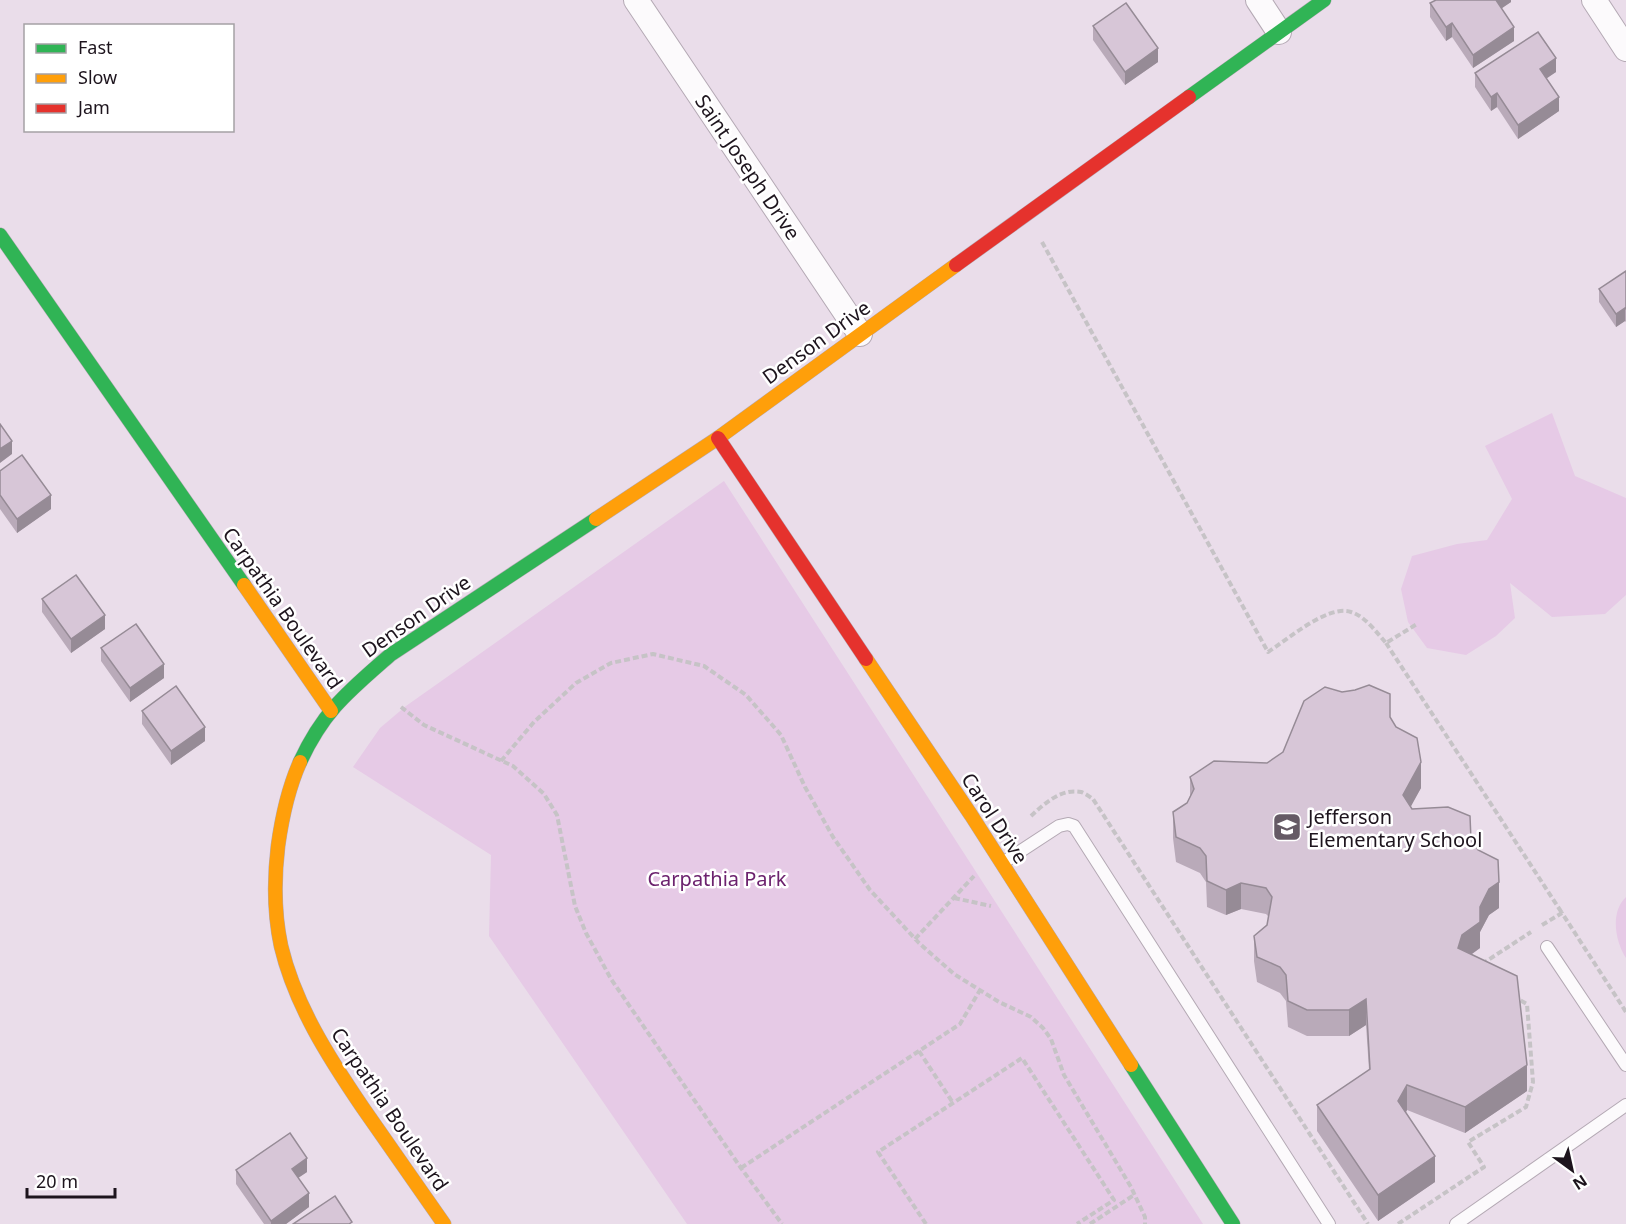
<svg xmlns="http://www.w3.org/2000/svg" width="1626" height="1224" viewBox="0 0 1626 1224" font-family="'Noto Sans',sans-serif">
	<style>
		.green { fill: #e6cae6 }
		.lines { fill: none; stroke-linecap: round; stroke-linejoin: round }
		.lane-casing { stroke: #b4a9b4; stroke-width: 14 }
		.street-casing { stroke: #b4a9b4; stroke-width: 26 }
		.fast-casing { stroke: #b4a9b4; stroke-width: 15 }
		.slow-casing { stroke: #b4a9b4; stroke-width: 15 }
		.jam-casing { stroke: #b4a9b4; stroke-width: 15 }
		.path { stroke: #c6c3c6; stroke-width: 4; stroke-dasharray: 6 3; stroke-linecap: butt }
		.lane { stroke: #fcfafc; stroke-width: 12 }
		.street { stroke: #fcfafc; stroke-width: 24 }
		.fast { stroke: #30b455; stroke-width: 14 }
		.slow { stroke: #ff9f0a; stroke-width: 14 }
		.jam { stroke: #e5322d; stroke-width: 14 }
		.wall { fill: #b9aab9 }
		.shaded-wall { fill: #968b96 }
		.building { fill: #d7c6d7; stroke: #968b96; stroke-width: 1.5 }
		.labels { text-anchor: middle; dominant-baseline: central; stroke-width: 5; stroke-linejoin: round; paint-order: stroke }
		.street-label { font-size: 20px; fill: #1d141d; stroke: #fff }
		.poi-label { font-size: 20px; fill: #1d141d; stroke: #fff; text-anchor: start }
		.park-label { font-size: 20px; fill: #6c226e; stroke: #fff }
	</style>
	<rect width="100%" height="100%" fill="#eaddea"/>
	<path class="green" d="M1552 413 1575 476 1626 498V595L1605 614 1552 617 1510 583 1515 618 1496 636 1466 655 1427 648 1408 622 1401 589 1412 556 1457 544 1487 540 1512 499 1485 446Z
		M724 481 1203 1224H687L489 936 491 855 353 767 380 728 406 706Z
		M1626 897V958C1615 941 1610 912 1626 897Z"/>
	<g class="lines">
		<g class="lane-casing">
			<path id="lane" d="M1004 862 1059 826 1068 824 1074 826 1329 1224
				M1547 947 1626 1065
				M1456 1224 1626 1105"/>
		</g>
		<g class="street-casing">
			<path id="street" d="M636 0 860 334
				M1258 0 1279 32
				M1594 0 1626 49"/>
		</g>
		<g class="fast-casing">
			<path id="fast" d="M1189 97 1324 0
				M0 235 244 585
				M300 762C324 710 349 691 390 655L596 519
				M1131 1065 1233 1224"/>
		</g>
		<g class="slow-casing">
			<path id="slow" d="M596 519 718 438 956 265
				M244 585 331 711
				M866 659 971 815 1131 1065
				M300 762C288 789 282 817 278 846 274 879 274 913 281 946 295 1005 329 1058 363 1108 390 1147 417 1185 444 1224"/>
		</g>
		<g class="jam-casing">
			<path id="jam" d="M956 265 1189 97
				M718 438 866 659"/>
		</g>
		<path class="path" d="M1042 242 1268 652C1287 640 1328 604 1351 612 1365 616 1377 633 1386 643L1417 624
			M1386 643 1562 913
			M401 707 424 725 513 766 544 794 557 815 575 906 586 933 611 979 741 1168 782 1224
			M501 761 534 722 576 683 611 663 653 654 704 666 746 695 781 735 805 787 833 837 870 890 919 943 954 974 999 1002 1031 1017 1043 1028 1051 1039 1064 1075 1131 1187 1145 1217V1224
			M1031 816C1044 804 1061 788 1081 792 1085 793 1090 797 1093 799L1368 1224
			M954 898 991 906
			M1542 925 1562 913 1626 1012
			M915 939 974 876
			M1482 964 1531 932
			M919 1051 953 1103
			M741 1168 960 1024 980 990
			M926 1224 878 1152 1022 1058 1114 1200 1077 1224
			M1090 1224 1134 1195
			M1398 1224 1484 1167 1468 1142 1526 1107 1533 1082 1527 1004 1518 999"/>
		<use href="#lane" class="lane"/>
		<use href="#street" class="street"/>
		<use href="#fast" class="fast"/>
		<use href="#slow" class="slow"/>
		<use href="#jam" class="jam"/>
	</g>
	<path class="wall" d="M1511 0V2L1501 8 1514 41 1473 68 1452 37 1446 41 1430 17V3Z
		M1093 26 1158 62 1125 85 1093 40Z
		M1556 72 1546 78 1559 111 1518 139 1497 107 1491 111 1475 87V73Z
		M1626 271V322L1625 321 1616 327 1599 302V289Z
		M0 471 51 509 17 533 0 509Z
		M42 599 105 629 71 653 42 612Z
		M101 648 164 678 130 702 101 661Z
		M142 711 205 741 171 765 142 724Z
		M1390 717 1421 788 1410 806 1412 809 1471 840 1499 908 1489 915 1480 932V948L1472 954 1527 1091 1465 1133 1407 1110 1406 1112 1435 1182 1378 1221 1317 1131V1105L1369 1070 1366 1025 1349 1036H1307L1288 1027 1286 1001 1280 993 1257 982 1254 961V936L1267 925 1269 917 1266 914 1241 909 1226 915 1207 907 1206 882 1200 873 1176 862 1173 838V812L1187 803 1190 796V777L1267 763Z
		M236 1170 307 1172 298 1178 309 1207 286 1224H264L236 1184Z"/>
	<path class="shaded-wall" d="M1495 0H1511V2L1495 13Z
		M1452 23V37L1446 41V27Z
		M1514 27V41L1473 68V55Z
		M1158 48V62L1125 85V72Z
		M1556 58V72L1540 83V69Z
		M1497 93V107L1491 111V97Z
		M1559 97V111L1518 139V125Z
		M1625 308V321L1616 327V314Z
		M12 441V454L0 463V449Z
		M51 495V509L17 533V519Z
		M105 615V629L71 653V639Z
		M164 664V678L130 702V688Z
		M205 727V741L171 765V751Z
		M1421 762V788L1403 821V795Z
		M1499 882V908L1489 915 1480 932V948L1462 961 1458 948 1462 935 1489 889Z
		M1241 883V909L1226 915V890Z
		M1366 999V1025L1349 1036V1010Z
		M1527 1065V1091L1465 1133V1107Z
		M1407 1085V1110L1398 1127V1101Z
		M1435 1156V1182L1378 1221V1195Z
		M307 1158V1172L292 1182V1169Z
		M309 1193V1207L286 1224H271V1221Z"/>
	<path class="building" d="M1436 0H1496L1514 27 1473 55 1452 23 1446 27 1430 3Z
		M1126 3 1158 48 1125 72 1093 26Z
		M1538 32 1556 58 1540 69 1559 97 1518 125 1497 93 1491 97 1475 73Z
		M1626 271V309L1625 308 1616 314 1599 289Z
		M0 424 12 441 0 449Z
		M22 455 51 495 17 519 0 495V471Z
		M76 575 105 615 71 639 42 599Z
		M136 624 164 664 130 688 101 648Z
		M1369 685 1390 694V717L1396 727 1417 738 1421 762 1403 795 1412 809 1448 807 1470 816 1471 840 1478 850 1498 860 1499 882 1489 889 1480 907V922L1462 935 1458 948 1517 976 1527 1065 1465 1107 1407 1085 1398 1101 1435 1156 1378 1195 1317 1105 1370 1069 1366 999 1349 1010H1307L1288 1001 1286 975 1280 967 1257 957 1254 936 1267 925 1272 897 1266 888 1241 883 1226 890 1207 881 1206 856 1200 848 1176 837 1173 812 1187 803 1194 789 1190 777 1214 761 1267 763 1283 752 1304 701 1325 687 1342 692 1355 690Z
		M176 686 205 727 171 751 142 711Z
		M290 1133 307 1158 292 1169 309 1193 271 1221 236 1170Z
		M335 1196 352 1222 349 1224H293Z"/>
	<defs>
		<g id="school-square" transform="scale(1.5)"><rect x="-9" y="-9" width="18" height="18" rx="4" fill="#655a65" stroke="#fff"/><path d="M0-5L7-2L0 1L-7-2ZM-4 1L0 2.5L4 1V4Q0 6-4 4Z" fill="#fff"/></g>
	</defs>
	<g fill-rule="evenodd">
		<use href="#school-square" x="1287" y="827"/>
	</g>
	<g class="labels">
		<g class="street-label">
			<text transform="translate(748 167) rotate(56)">Saint Joseph Drive</text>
			<text transform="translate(816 342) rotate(-36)">Denson Drive</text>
			<text transform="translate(283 608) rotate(55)">Carpathia Boulevard</text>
			<text transform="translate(416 616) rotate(-35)">Denson Drive</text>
			<text transform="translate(995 818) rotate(57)">Carol Drive</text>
			<text transform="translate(390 1109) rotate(56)">Carpathia Boulevard</text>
		</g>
		<g class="poi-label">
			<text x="1308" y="816">Jefferson<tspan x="1308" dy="23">Elementary School</tspan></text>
		</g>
		<g class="park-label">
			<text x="717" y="878">Carpathia Park</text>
		</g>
	</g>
	<rect x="24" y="24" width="210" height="108" fill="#ffffff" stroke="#a5a1a5" stroke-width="1.5"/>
	<rect x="36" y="44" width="30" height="9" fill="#30b455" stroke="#a5a1a5" stroke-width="1.5"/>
	<text x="78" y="54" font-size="18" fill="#1d141d">Fast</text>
	<rect x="36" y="74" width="30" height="9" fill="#ff9f0a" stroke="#a5a1a5" stroke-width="1.5"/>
	<text x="78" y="84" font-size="18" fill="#1d141d">Slow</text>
	<rect x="36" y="104" width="30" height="9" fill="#e5322d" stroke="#a5a1a5" stroke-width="1.5"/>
	<text x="78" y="114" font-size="18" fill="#1d141d">Jam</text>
	<g transform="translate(1572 1170) rotate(147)" stroke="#ffffff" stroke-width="4.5" paint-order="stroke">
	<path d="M0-4.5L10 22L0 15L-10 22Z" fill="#1d141d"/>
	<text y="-9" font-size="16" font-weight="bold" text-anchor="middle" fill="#1d141d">N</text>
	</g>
	<path d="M27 1188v9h88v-9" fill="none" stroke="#1d141d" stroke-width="3"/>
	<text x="36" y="1188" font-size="18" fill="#1d141d" stroke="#ffffff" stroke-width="4.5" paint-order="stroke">20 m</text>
</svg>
